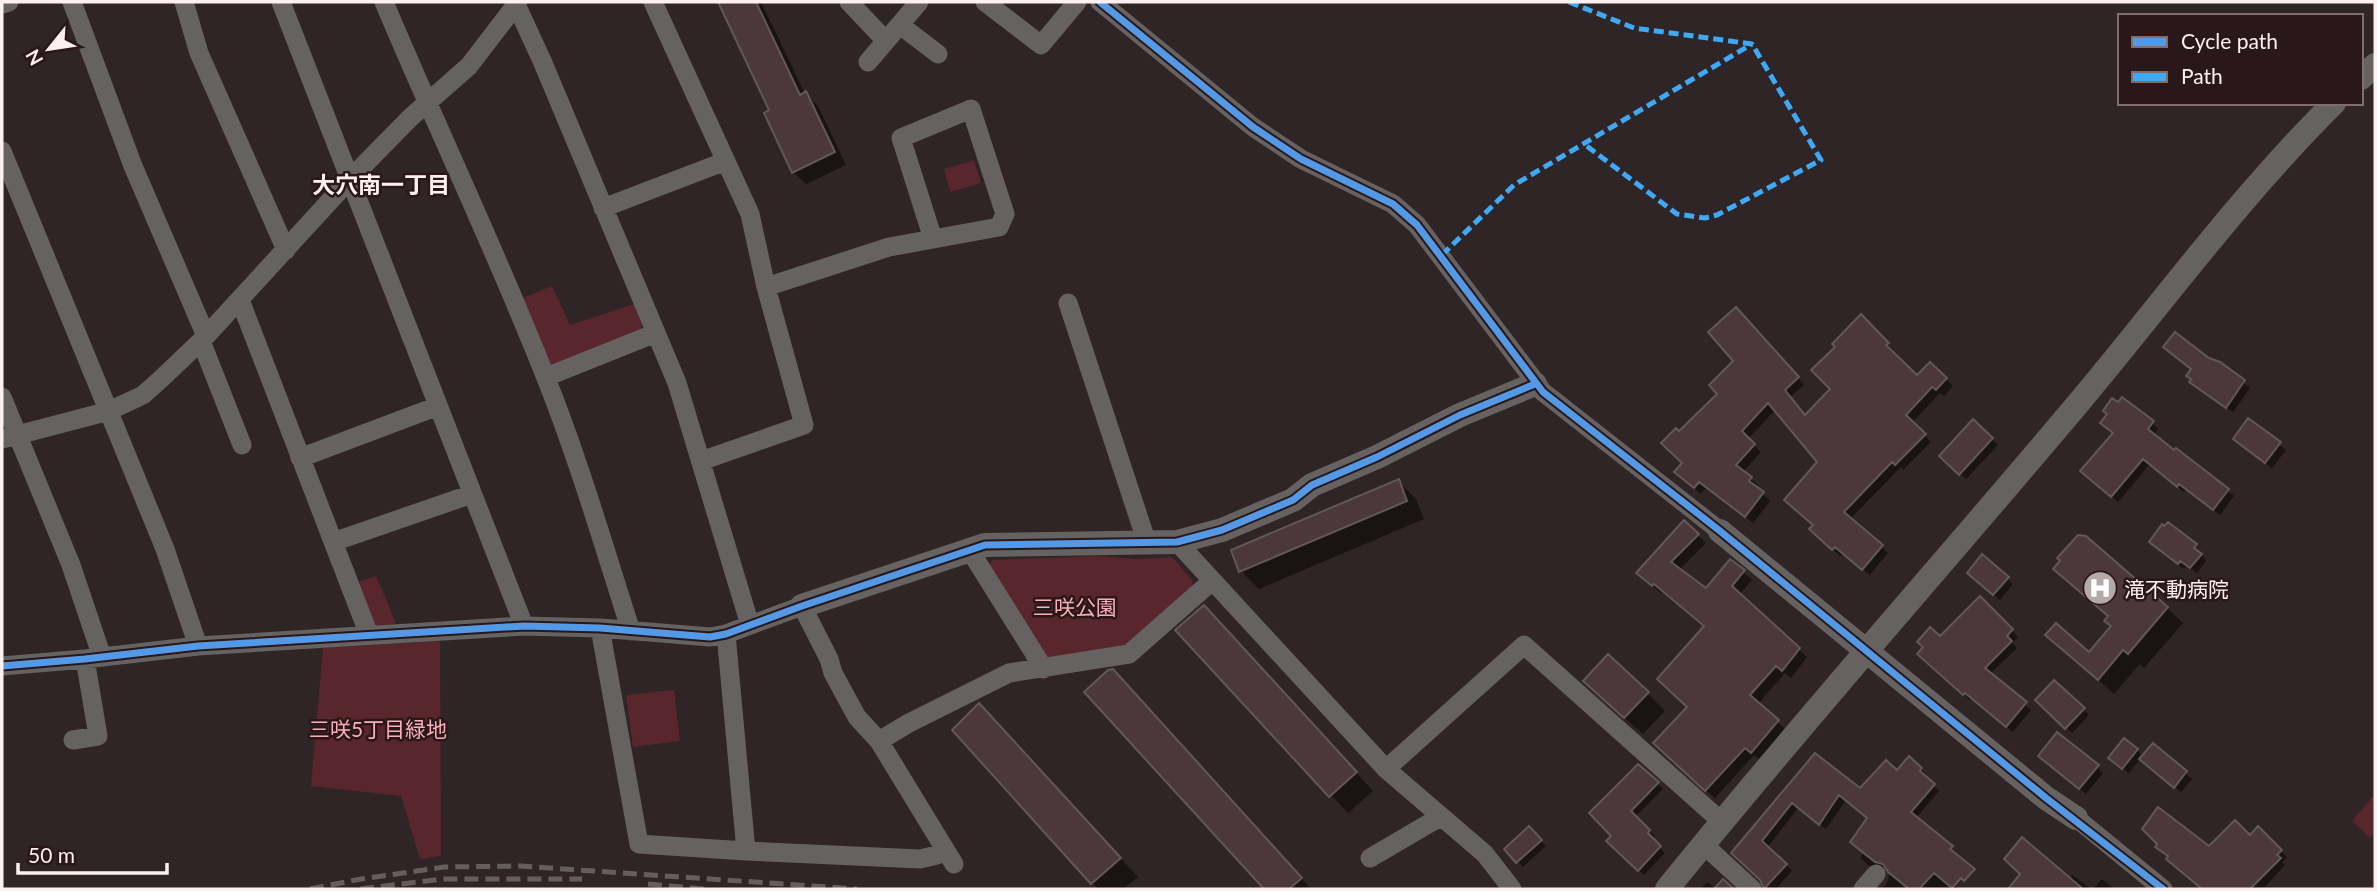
<svg xmlns="http://www.w3.org/2000/svg" width="2377" height="891" viewBox="0 0 2377 891" font-family="Lato,'Noto Sans JP',sans-serif">
	<style>
		.green { fill: #59262e }
		.shadow { fill: #0007 }
		.building { fill: #4c373c; stroke: #615859; stroke-width: 2 }
		.lines { fill: none; stroke-linecap: round; stroke-linejoin: round }
		.minor { stroke: #666262; stroke-width: 19 }
		.tertiary { stroke: #666262; stroke-width: 24 }
		.rail { stroke: #655e5f; stroke-width: 5; stroke-dasharray: 14 7; stroke-linecap: butt }
		.quiet { stroke: #3fa9f5; stroke-width: 5; stroke-dasharray: 10 5; stroke-linecap: butt }
		.cycleway-casing { stroke: #291719; stroke-width: 11 }
		.cycleway { stroke: #5399e6; stroke-width: 7 }
		.labels { text-anchor: middle; dominant-baseline: central; stroke-width: 5; stroke-linejoin: round; paint-order: stroke }
		.poi-label { font-size: 21px; fill: #fef0f1; stroke: #291719; text-anchor: start }
		.park-label { font-size: 21px; fill: #faafb6; stroke: #291719 }
		.neighbourhood-label { font-size: 23px; font-weight: bold; fill: #fef0f1; stroke: #291719 }
	</style>
	<rect width="100%" height="100%" fill="#2f2426"/>
	<path class="green" d="M974 160 981 183 950 192 944 169Z
		M552 286 570 325 634 304 642 325 639 334 556 368 548 364 520 299Z
		M1099 556 1137 559 1172 557 1193 581 1191 588 1129 645 1048 662 989 566 992 560Z
		M376 576 396 623 378 627 369 618 354 583Z
		M440 641 441 856 420 859 401 796 311 786 323 648Z
		M674 690 680 741 633 747 626 695Z
		M2375 794V832L2370 838 2352 821Z"/>
	<path class="shadow" d="M720 2H761L805 94 818 106 846 165 806 184 793 172 772 111Z
		M1743 316 1804 385 1790 397 1806 416 1833 389 1837 347 1861 317 1894 351 1891 353 1917 378 1930 364 1953 386 1944 396 1940 393 1912 423 1931 442 1903 470 1901 467 1850 519 1888 553 1870 575 1843 553 1840 556 1811 529 1815 525 1820 462 1776 409 1748 439 1761 452 1743 472 1758 485 1756 488 1770 501 1753 523 1707 487 1701 494 1683 479 1684 463 1679 433 1720 394 1736 361Z
		M2208 360 2219 364 2250 388 2233 412 2197 387 2193 369Z
		M2249 421 2286 450 2272 468 2241 445Z
		M1973 422 1998 445 1966 479 1942 456Z
		M2152 423 2158 429 2153 436 2234 496 2220 515 2186 489 2184 492 2150 464 2118 502 2088 477Z
		M1398 481 1416 499 1424 519 1259 589 1241 571Z
		M1684 522 1706 543 1679 570 1707 590 1743 572 1752 580 1739 595 1807 657 1791 678 1785 673 1758 704 1786 730 1760 760 1754 755 1715 798 1663 752 1689 707 1705 627 1663 591 1661 593 1647 581Z
		M2195 546 2206 561 2197 573 2187 565 2184 569 2157 548Z
		M2055 569 2167 608 2183 623 2144 668 2140 664 2114 694 2048 635 2089 654 2112 627 2109 617Z
		M1975 578H2007L2013 584 2000 600Z
		M1980 599 2018 637 2012 643 2017 648 1990 674 2031 710 2013 732 1972 697 1970 700 1925 659 1940 639Z
		M1221 625 1373 791 1348 813 1178 630Z
		M2054 682 2089 715 2072 733 2037 700Z
		M1130 689 1311 889H1267L1086 692Z
		M1647 693 1665 711 1643 734 1603 699Z
		M997 723 1138 877 1123 889H1098L954 730Z
		M2153 746 2192 779 2181 792 2141 758 2129 773 2116 763 2137 750 2144 757Z
		M1815 755 1861 790 1897 772 1909 758 1927 775 1925 778 1939 791 1916 818 1920 854 1959 889H1881L1887 883 1890 870 1886 867 1875 870 1860 858 1864 852 1869 819 1846 800 1826 829 1798 808 1767 848 1792 871 1776 889H1765L1762 880 1733 853Z
		M2046 762 2097 767 2103 773 2086 794Z
		M1638 766 1663 789 1635 817 1655 836 1652 839 1665 853 1644 875 1609 841 1613 836Z
		M1529 829 1546 846 1523 867 1506 849Z
		M2258 829 2287 857 2282 862 2285 865 2263 889H2204L2174 864 2209 848 2250 837Z
		M2022 874 2069 880 2072 875 2091 889H2010Z
		M2102 879 2114 889H2093Z
		M1707 882 1716 889H1700Z"/>
	<path class="building" d="M718 2H756L800 95 806 91 835 152 792 173 764 113 769 110Z
		M1736 307 1799 377 1785 390 1805 415 1830 389 1811 370 1835 347 1832 344 1861 314 1889 343 1886 345 1917 375 1930 362 1947 378 1936 390 1932 387 1906 415 1926 434 1895 465 1892 462 1844 512 1883 545 1862 570 1835 547 1832 550 1809 529 1813 525 1784 500 1817 462 1768 403 1742 431 1755 444 1736 465 1752 477 1749 481 1764 492 1745 517 1699 482 1694 488 1674 472 1682 463 1661 443 1676 428 1679 431 1717 394 1709 385 1733 361 1708 332Z
		M2175 332 2209 358 2220 362 2245 380 2226 408 2189 382 2191 379 2186 376 2191 369 2163 347Z
		M2122 397 2154 421 2148 429 2174 450 2176 448 2229 489 2213 510 2179 484 2177 487 2143 459 2111 497 2080 471 2113 433 2100 423 2107 414 2103 411 2112 398 2118 402Z
		M2248 418 2281 442 2265 463 2233 439Z
		M1973 419 1993 438 1959 475 1939 456Z
		M1399 479 1407 501 1239 572 1231 550Z
		M1684 520 1699 534 1671 562 1706 588 1730 559 1745 570 1732 586 1800 648 1782 671 1776 666 1750 695 1779 720 1751 753 1745 748 1705 791 1653 743 1687 707 1657 679 1704 626 1654 584 1652 586 1636 573Z
		M2168 522 2197 544 2194 548 2202 554 2190 568 2180 561 2178 564 2149 542 2162 524 2164 526Z
		M2078 535 2086 536 2168 607 2128 654 2123 650 2098 680 2045 635 2056 623 2089 652 2111 626 2104 621 2108 616 2053 569 2060 561 2057 558Z
		M1982 554 2009 577 1993 595 1967 573Z
		M1980 596 2013 629 2007 636 2012 641 1985 668 2027 702 2006 727 1965 693 1963 695 1917 654 1923 647 1917 642 1930 627 1940 636Z
		M1204 605 1357 772 1329 797 1175 630Z
		M1608 654 1649 692 1624 718 1583 681Z
		M1113 669 1302 878 1289 889H1264L1084 692 1108 670Z
		M2054 680 2085 708 2065 729 2035 700Z
		M979 703 1121 858 1091 884 952 730Z
		M2057 732 2099 765 2079 789 2038 756Z
		M2124 738 2138 749 2122 769 2108 758Z
		M2153 743 2187 771 2174 788 2139 759Z
		M1815 753 1860 788 1886 760 1897 770 1909 756 1922 768 1920 771 1935 784 1911 812 1953 846 1950 849 1975 869 1964 881 1961 878 1952 888 1934 873 1919 889H1909L1888 872 1883 864 1875 862 1850 842 1867 818 1839 795 1819 825 1792 803 1762 841 1787 864 1764 889 1760 880 1731 853Z
		M1638 764 1659 782 1631 811 1650 830 1648 833 1661 846 1638 871 1606 841 1611 836 1589 813Z
		M2158 807 2209 846 2235 820 2250 835 2258 826 2282 850 2277 855 2281 858 2250 889H2202L2166 859 2168 856 2155 847 2157 844 2142 829Z
		M1529 826 1542 840 1516 863 1504 849Z
		M2022 837 2083 889H2008L2020 874 2004 859Z
		M1723 879 1734 889H1714Z"/>
	<g class="lines">
		<path class="minor" d="M72 2 133 166 206 336
			M184 2 199 53 286 250
			M281 2 524 626
			M384 2C437 128 496 251 546 378 579 461 604 547 631 631
			M515 2 543 63 677 383 750 625
			M653 2 750 214 766 287 804 425 701 461
			M849 2 886 41
			M985 2 1041 45 1077 2
			M1100 2 1253 127 1301 159 1393 204 1417 225 1543 392 1720 531
			M2 4 9 2
			M900 25 938 54
			M868 62 919 2
			M2 151 165 549 198 646
			M603 208 726 161
			M766 287 889 247 999 227 1005 214 971 109 901 138 933 239
			M240 300 369 635
			M1068 303 1147 543
			M201 341 242 445
			M546 377 656 333
			M2 397 71 565 102 657
			M2 439 109 411 143 395 161 379 206 336 350 179 411 117 469 66 518 2
			M300 458 438 406
			M333 542 472 494
			M1177 542 1386 769 1485 854 1512 889
			M969 549 1044 669
			M600 628 639 844 746 851 726 634
			M2 666 85 659 198 646 524 626 600 628 710 637 726 634 802 606 829 659 833 673 857 717 879 741 954 864
			M73 740 98 736 85 659
			M879 741 909 723 1009 673 1129 654 1212 581
			M1386 769 1524 645 1722 822
			M2076 818 2163 889
			M1703 844 1752 889
			M746 851 920 859 937 855 944 848
			M1370 858 1440 817
			M1863 889 1876 874"/>
		<path class="tertiary" d="M2361 78 2375 65
			M1720 531 2046 798 2076 818
			M802 606 985 545 1177 542 1222 530 1293 500 1312 485 1377 457 1460 415 1535 384
			M1667 889C1798 727 1936 572 2070 413 2158 309 2237 199 2334 103"/>
		<path class="rail" d="M648 884 704 889
			M310 889 361 879 444 867 520 866 857 889
			M360 889 443 879H582"/>
		<path class="quiet" d="M1569 2 1634 28 1752 44 1821 160 1717 215 1705 218 1677 214 1584 144
			M1442 255 1514 185 1752 44"/>
		<g class="cycleway-casing">
			<path id="cycleway" d="M1100 2 1253 127 1301 159 1393 204 1417 225 1543 392 1720 531 2046 798 2163 889
				M2 666 85 659 198 646 524 626 600 628 710 637 726 634 802 606 985 545 1177 542 1222 530 1293 500 1312 485 1377 457 1460 415 1535 384"/>
		</g>
		<use href="#cycleway" class="cycleway"/>
	</g>
	<defs>
		<g id="hospital-disc" transform="scale(1.75)"><circle r="9.5" fill="#b6a9aa" stroke="#291719"/><path d="M-5-5h3v3.5h4V-5h3V5h-3V1.5h-4V5h-3Z" fill="#fff"/></g>
	</defs>
	<g fill-rule="evenodd">
		<use href="#hospital-disc" x="2100" y="588"/>
	</g>
	<g class="labels">
		<g class="poi-label">
			<text x="2124" y="588">滝不動病院</text>
		</g>
		<g class="park-label">
			<text x="1075" y="606">三咲公園</text>
			<text x="378" y="728">三咲5丁目緑地</text>
		</g>
		<g class="neighbourhood-label">
			<text x="381" y="184">大穴南一丁目</text>
		</g>
	</g>
	<rect width="2377" height="891" fill="none" stroke="#fef0f1" stroke-width="7"/>
	<rect x="2118" y="14" width="245" height="91" fill="#291719" stroke="#7e6e6f" stroke-width="2"/>
	<rect x="2132" y="37" width="35" height="10" fill="#5399e6" stroke="#7e6e6f" stroke-width="2"/>
	<text x="2181" y="49" font-size="21" fill="#fef0f1">Cycle path</text>
	<rect x="2132" y="72" width="35" height="10" fill="#3fa9f5" stroke="#7e6e6f" stroke-width="2"/>
	<text x="2181" y="84" font-size="21" fill="#fef0f1">Path</text>
	<g transform="translate(49 49) rotate(240)" stroke="#291719" stroke-width="5" paint-order="stroke">
	<path d="M0-5L12 26L0 18L-12 26Z" fill="#fef0f1"/>
	<text y="-10" font-size="19" font-weight="bold" text-anchor="middle" fill="#fef0f1">N</text>
	</g>
	<path d="M18 863v10h149v-10" fill="none" stroke="#fef0f1" stroke-width="3.5"/>
	<text x="28" y="863" font-size="21" fill="#fef0f1" stroke="#291719" stroke-width="5" paint-order="stroke">50 m</text>
</svg>
